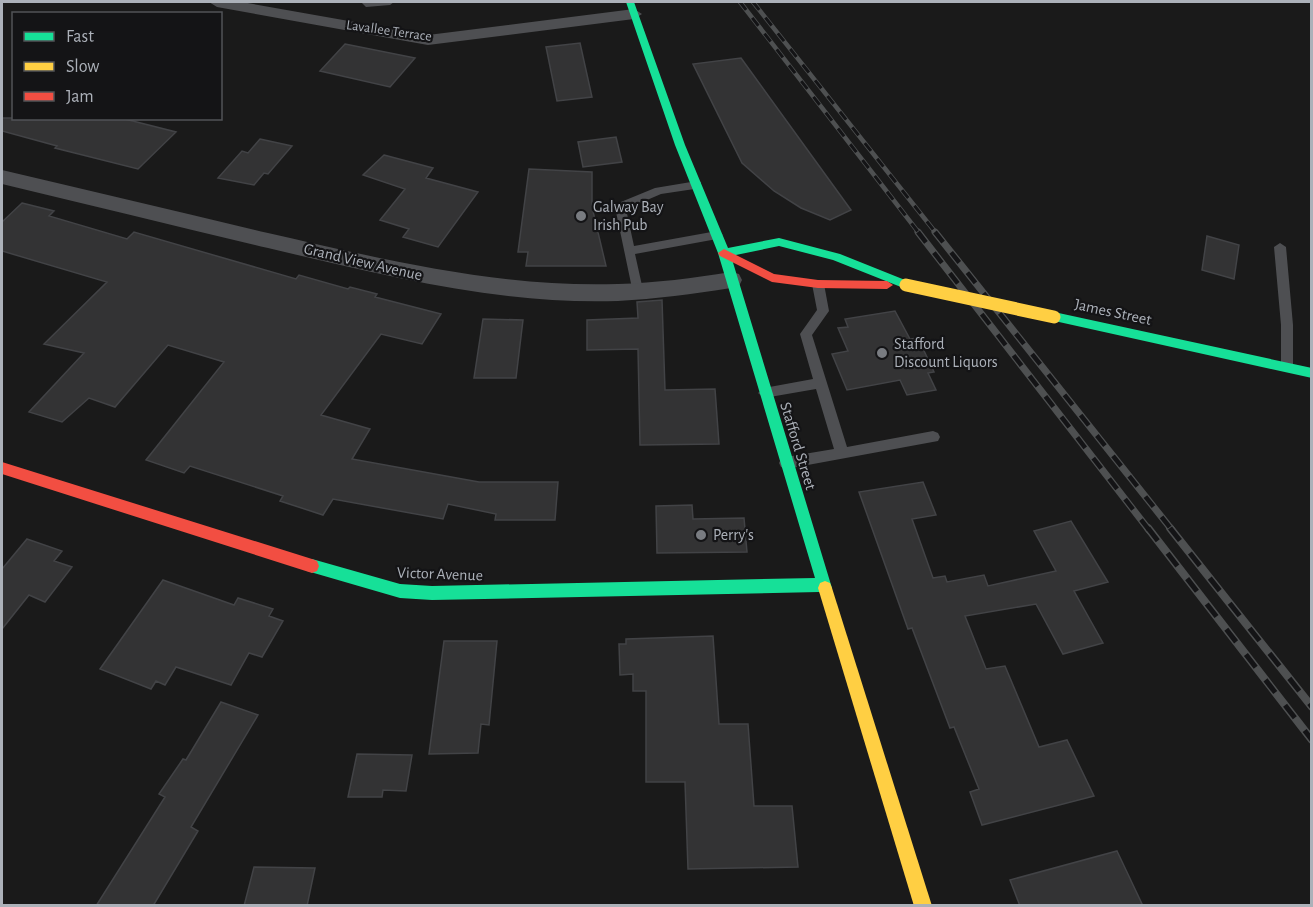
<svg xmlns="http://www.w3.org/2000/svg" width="1313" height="907" viewBox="0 0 1313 907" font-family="'Alegreya Sans',sans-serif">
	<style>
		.building { fill: #333334; stroke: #424346; stroke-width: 1.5 }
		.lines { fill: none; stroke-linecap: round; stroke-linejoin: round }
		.lane { fill: #4e4f52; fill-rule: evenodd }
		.street { fill: #4e4f52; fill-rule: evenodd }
		.fast { fill: #16e098; fill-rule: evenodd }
		.slow { fill: #ffcf43; fill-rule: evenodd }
		.jam { fill: #f24e42; fill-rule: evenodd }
		.rail-far2-casing { stroke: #4e5051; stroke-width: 4.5 }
		.rail-far1-casing { stroke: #4e5051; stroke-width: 7 }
		.rail-casing { stroke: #4e5051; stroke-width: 8 }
		.rail-far2 { stroke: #141416; stroke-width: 3; stroke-dasharray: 10; stroke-linecap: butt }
		.rail-far1 { stroke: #141416; stroke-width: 4.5; stroke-dasharray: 13; stroke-linecap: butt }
		.rail { stroke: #141416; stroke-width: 5; stroke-dasharray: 16; stroke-linecap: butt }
		.slow-bridge { stroke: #ffcf43; stroke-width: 13 }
		.poi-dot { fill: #797c81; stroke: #141416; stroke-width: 2 }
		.labels { text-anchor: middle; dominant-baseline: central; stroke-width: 4.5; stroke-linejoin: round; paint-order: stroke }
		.far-street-label { font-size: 14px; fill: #acb1b9; stroke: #141416 }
		.poi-label { font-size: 16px; fill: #acb1b9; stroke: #141416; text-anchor: start }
		.street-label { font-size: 16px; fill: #acb1b9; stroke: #141416 }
	</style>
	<rect width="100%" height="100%" fill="#1a1a1a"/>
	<path class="building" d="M580 43 592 97 557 101 546 47Z
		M345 44 415 58 390 87 320 71Z
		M741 58 851 210 830 220 801 208 774 191 742 163 693 64Z
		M2 118H121L176 132 138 169 55 148 57 146 2 131Z
		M616 137 622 162 583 167 578 142Z
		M260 139 292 146 268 174 264 173 254 185 218 178 242 151 248 153Z
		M384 155 433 168 426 178 478 192 438 247 403 237 409 229 380 220 405 189 363 175Z
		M529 169 592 172V207L606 266H526L528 252H518Z
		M22 203 54 211 49 216 127 239 134 232 296 279 299 275 348 289 350 287 377 294 375 297 441 314 422 344 381 334 321 415 370 429 352 459 479 482H558L555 520H495L496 514 448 504 443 519 333 499 323 515 280 501 283 496 190 466 184 473 146 460 224 362 168 345 115 407 89 398 62 422 29 412 84 353 44 344 107 282 2 251V222Z
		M1207 236 1239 245 1234 279 1202 270Z
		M662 300 665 390 715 389 719 444 640 445 638 349 587 350V320L638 318 637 302Z
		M895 311 910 339 918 338 934 372 928 373 936 390 907 395 900 380 847 390 832 354 848 351 838 328 848 327 845 319Z
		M483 319 523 320 516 378H474Z
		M923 482 936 515 912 519 933 578 945 576 947 582 984 575 988 586 1056 571 1034 531 1071 521 1108 582 1074 591 1103 643 1063 654 1036 604 965 616 986 669 1005 666 1039 747 1067 740 1094 796 982 825 970 792 979 789 954 727 950 728 912 628 908 629 859 492Z
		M692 505 693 519 744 518 747 552 657 553 656 506Z
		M27 539 62 551 54 561 72 567 45 602 29 595 2 629V569Z
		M163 580 234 605 238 598 273 609 269 616 283 621 262 657 249 653 231 685 176 667 165 685 156 681 151 689 100 669Z
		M713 636 719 724H748L754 806H792L798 867 688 869 685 782H646V691H633V674L620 675 619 644H626V639Z
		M444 641H497L489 725 481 724 478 753 429 754Z
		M221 702 258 715 191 827 198 831 153 906H96L165 797 159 794 183 759 186 760Z
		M357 754 412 755 406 791 383 790 382 797H348Z
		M1117 851 1143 906H1020L1010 880Z
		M254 867 315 868 307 906H244Z"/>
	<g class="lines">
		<path class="lane" d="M361 2H394L390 5 366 7Z
			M697 181 701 182V188L661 194 626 209 634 246 717 231 723 235 717 239 635 254 643 290 637 294 633 293 615 207 616 204 655 188Z
			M1280 243 1286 247 1293 325V366L1287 371 1281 366V325L1274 247Z
			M818 280 824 284 829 311 812 335 847 447 933 431 938 433 940 437 938 441 786 469 781 467 779 463 781 459 786 457 834 449 816 389 764 398 758 393 764 388 813 379 800 334 817 310 812 284Z"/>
		<path class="street" d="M209 2H242L428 35 634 9 642 14 634 19 428 45 217 7Z
			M2 170C91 191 179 212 268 233 382 259 500 288 618 284 656 283 693 278 731 272L739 274 742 280 739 286 731 288C693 294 656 299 618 301 500 305 382 275 268 248 179 227 90 205 2 184Z"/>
		<path class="fast" d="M626 2H634L685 145 728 248 779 238 840 254 910 282 912 285 906 289 833 260 779 246 731 256 832 588 830 593 825 595 819 592 432 600 400 598 307 571 305 566 307 561 312 559 400 584 432 586 815 578 718 253 675 145Z
			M1054 312 1312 368V378L1050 320 1048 317Z"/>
		<path class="slow" d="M825 581 830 583 832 588 932 906H914L818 588 820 583Z"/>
		<path class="jam" d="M724 249 774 274 818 280 887 281 893 285 887 289 818 288 772 282 720 256 718 253Z
			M2 462 312 559 317 561 319 566 317 571 312 573 2 474Z"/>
		<g class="rail-far2-casing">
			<path id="rail-far2" d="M740 2 919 233
				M753 2 936 233"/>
		</g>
		<g class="rail-far1-casing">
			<path id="rail-far1" d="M918 232 1149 530
				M935 232 1172 530"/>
		</g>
		<g class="rail-casing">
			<path id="rail" d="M1148 528 1312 740
				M1170 528 1312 707"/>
		</g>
		<use href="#rail-far2" class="rail-far2"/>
		<use href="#rail-far1" class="rail-far1"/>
		<use href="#rail" class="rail"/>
		<path class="slow-bridge" d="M906 285 1054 317"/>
	</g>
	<g class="poi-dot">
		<circle cx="581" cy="216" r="6"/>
		<circle cx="882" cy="353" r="6"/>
		<circle cx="701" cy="535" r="6"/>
	</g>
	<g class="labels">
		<g class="far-street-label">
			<text transform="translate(389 31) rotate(8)">Lavallee Terrace</text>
		</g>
		<g class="poi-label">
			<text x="593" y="207">Galway Bay<tspan x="593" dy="18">Irish Pub</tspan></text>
			<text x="894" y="344">Stafford<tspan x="894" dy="18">Discount Liquors</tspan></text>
			<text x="713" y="535">Perry's</text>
		</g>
		<g class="street-label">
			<text transform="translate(363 262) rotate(13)">Grand View Avenue</text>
			<text transform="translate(1113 312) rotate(12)">James Street</text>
			<text transform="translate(798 446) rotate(73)">Stafford Street</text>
			<text transform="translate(440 574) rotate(2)">Victor Avenue</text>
		</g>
	</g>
	<rect width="1313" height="907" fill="none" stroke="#acb1b9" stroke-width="6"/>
	<rect x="12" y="12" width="210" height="108" fill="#141416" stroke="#515357" stroke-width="1.5"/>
	<rect x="24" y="32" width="30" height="9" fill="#16e098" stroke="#515357" stroke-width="1.5"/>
	<text x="66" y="42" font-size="18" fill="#acb1b9">Fast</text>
	<rect x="24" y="62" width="30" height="9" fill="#ffcf43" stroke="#515357" stroke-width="1.5"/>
	<text x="66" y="72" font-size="18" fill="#acb1b9">Slow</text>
	<rect x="24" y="92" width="30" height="9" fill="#f24e42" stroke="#515357" stroke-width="1.5"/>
	<text x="66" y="102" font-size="18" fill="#acb1b9">Jam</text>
</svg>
